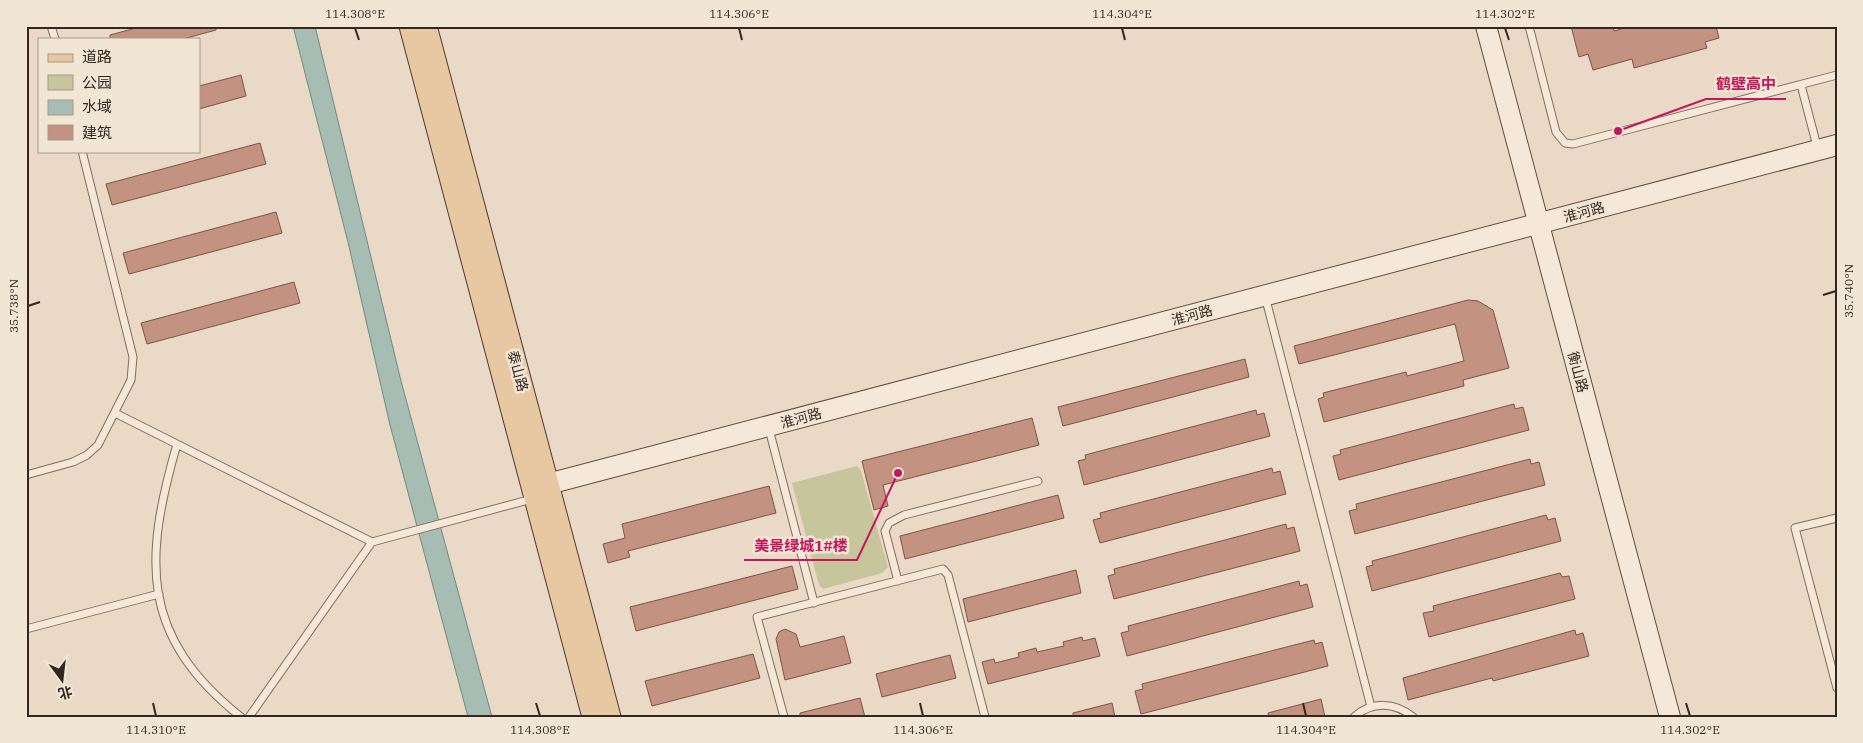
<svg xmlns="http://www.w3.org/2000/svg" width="1863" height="743" viewBox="0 0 1863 743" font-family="'IBM Plex Serif','Noto Sans SC',serif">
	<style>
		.green { fill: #c6c59b }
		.water { fill: #a7bdb3; stroke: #6f8a7f }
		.building { fill: #c39280; stroke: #7f5446 }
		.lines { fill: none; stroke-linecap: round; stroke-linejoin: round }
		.lane-casing { stroke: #826c5e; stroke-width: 9 }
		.secondary-casing { stroke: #644d41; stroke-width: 22 }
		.primary-casing { stroke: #503b31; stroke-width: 23 }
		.lane { stroke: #f5e8d8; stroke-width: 7 }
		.secondary { stroke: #f5e8d8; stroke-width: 20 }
		.primary { stroke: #e8c8a2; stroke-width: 21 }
		.ticks { fill: none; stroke: #342720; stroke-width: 2 }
		.labels { text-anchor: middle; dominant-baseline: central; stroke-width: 5; stroke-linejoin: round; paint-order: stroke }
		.street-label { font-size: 14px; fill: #342720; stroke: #f1e5d4 }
		.leader { fill: none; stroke: #c2185b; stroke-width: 2 }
		.callout-dot { fill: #c2185b; stroke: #f1e5d4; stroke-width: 2 }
		.callout-label { font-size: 15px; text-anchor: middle; font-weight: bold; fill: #c2185b; stroke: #f1e5d4; stroke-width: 5; stroke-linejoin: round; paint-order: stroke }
		.neatline { fill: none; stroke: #342720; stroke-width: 2 }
		.ticks-label { font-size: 12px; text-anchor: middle; fill: #342720 }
	</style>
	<rect width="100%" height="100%" fill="#e9d9c6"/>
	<path class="green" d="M857 466 861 471 888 567 882 573 823 589 819 585 792 483Z"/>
	<path class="water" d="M293 26H315L401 381 492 717H468L390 425 348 242Z"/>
	<path class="building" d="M143 26H216V30L183 39H110V35Z
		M1571 26H1613L1614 31 1632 26H1716L1719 38 1705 42 1707 48 1634 68 1632 59 1593 70 1588 54 1579 57Z
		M241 75 246 96 199 109V86Z
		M260 143 266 164 112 205 106 184Z
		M276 212 282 233 129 274 123 253Z
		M294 282 300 303 147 344 141 323Z
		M1468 300 1478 301 1493 310 1509 368 1463 380 1464 386 1324 422 1318 399 1324 397 1323 393 1406 372 1407 376 1464 361 1455 324 1299 364 1294 346Z
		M1245 359 1249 377 1063 426 1058 407Z
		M1514 404 1515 409 1523 407 1529 430 1339 480 1333 456 1341 454 1340 450Z
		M1256 410 1257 415 1264 413 1270 436 1084 485 1078 461 1086 459 1085 455Z
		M1032 418 1039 445 883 485 888 506 874 510 862 461Z
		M1530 459 1531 464 1539 462 1545 485 1355 534 1349 511 1357 509 1356 504Z
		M1272 468 1273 473 1280 471 1286 494 1100 543 1093 520 1101 518 1100 513Z
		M769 486 776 513 628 551 630 557 608 563 603 544 625 538 622 524Z
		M1058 495 1064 518 905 559 900 536Z
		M1546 515 1548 520 1555 518 1561 541 1372 591 1366 567 1373 565 1372 561Z
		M1286 524 1287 529 1294 527 1300 551 1114 599 1108 576 1115 574 1114 569Z
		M792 566 798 589 636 631 630 607Z
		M1076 570 1081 593 968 622 963 599Z
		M1560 573 1562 577 1569 576 1575 599 1429 637 1423 613 1434 611 1433 606Z
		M1299 581 1300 586 1307 584 1313 607 1127 656 1121 633 1129 631 1128 626Z
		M785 629 796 634 800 647 844 636 851 663 785 680 776 639 779 632Z
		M1575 630 1576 635 1583 633 1589 656 1493 681 1492 678 1408 700 1403 678Z
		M1082 637 1083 641 1095 638 1100 656 988 684 982 662 994 659 995 663 1019 657 1018 653 1036 648 1037 652 1064 646 1063 642Z
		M1314 640 1315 644 1322 642 1328 666 1141 714 1135 691 1143 689 1142 684Z
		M753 654 760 678 652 706 645 681Z
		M950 655 956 678 882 697 876 674Z
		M860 698 865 717H800V713Z
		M1321 699 1325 717H1269L1268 713Z
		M1112 703 1115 717H1073V713Z"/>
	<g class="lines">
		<g class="lane-casing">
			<path id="lane" d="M51 26 55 39
				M1529 26 1556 132 1565 143 1573 144 1837 75
				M1801 85 1818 150
				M1265 296 1371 707
				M115 413 372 542
				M769 429 814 603
				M177 444C144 559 139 636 241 717
				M26 475 73 462 87 455 98 445 131 380 133 357 82 151
				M1837 518 1795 528 1837 688
				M898 581 885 531 889 523 904 515 1038 481
				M26 629 159 594
				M249 717 372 542 532 499
				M784 717 757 617 943 569 948 575 985 717
				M1354 717C1372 701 1395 702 1413 717"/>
		</g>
		<g class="secondary-casing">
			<path id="secondary" d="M1486 26 1670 717
				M548 484 1837 145"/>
		</g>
		<g class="primary-casing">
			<path id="primary" d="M410 26 593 717
				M426 26 610 717"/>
		</g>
		<use href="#lane" class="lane"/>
		<use href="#secondary" class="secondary"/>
		<use href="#primary" class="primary"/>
	</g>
	<path class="ticks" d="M355 28 359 40M739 28 742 40M1122 28 1125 40M1505 28 1509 40M1823 295 1836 291M28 306 40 302M153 703 156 716M536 703 540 716M920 703 923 716M1303 703 1306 716M1686 703 1690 716"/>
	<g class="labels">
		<g class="street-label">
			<text transform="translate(1584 212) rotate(-15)">淮河路</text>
			<text transform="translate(1192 315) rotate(-15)">淮河路</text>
			<text transform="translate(518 371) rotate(75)">泰山路</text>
			<text transform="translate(1578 372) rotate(75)">衡山路</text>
			<text transform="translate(801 418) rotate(-15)">淮河路</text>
		</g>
	</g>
	<path class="leader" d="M1618 131L1706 99H1786M898 473L857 560H744"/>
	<g class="callout-dot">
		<circle cx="1618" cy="131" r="5"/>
		<circle cx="898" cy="473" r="5"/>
	</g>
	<g class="callout-label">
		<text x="1746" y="89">鹤壁高中</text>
		<text x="801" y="551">美景绿城1#楼</text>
	</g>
	<rect width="1863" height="743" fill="none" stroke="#f1e5d4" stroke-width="55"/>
	<rect x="38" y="38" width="162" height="115" fill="#f1e5d4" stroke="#a5998c"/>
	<rect x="48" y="54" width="25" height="8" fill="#e8c8a2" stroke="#a5998c"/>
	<text x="82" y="62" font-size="15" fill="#342720">道路</text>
	<rect x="48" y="75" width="25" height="15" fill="#c6c59b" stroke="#a5998c"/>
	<text x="82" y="88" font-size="15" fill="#342720">公园</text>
	<rect x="48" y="100" width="25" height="15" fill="#a7bdb3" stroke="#a5998c"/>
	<text x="82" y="112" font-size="15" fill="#342720">水域</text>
	<rect x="48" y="125" width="25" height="15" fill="#c39280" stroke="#a5998c"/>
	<text x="82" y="138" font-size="15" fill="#342720">建筑</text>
	<g transform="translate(62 680) rotate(165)" stroke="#f1e5d4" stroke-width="4" paint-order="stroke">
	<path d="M0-4L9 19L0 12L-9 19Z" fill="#342720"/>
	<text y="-8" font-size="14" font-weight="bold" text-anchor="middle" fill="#342720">北</text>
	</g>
	<rect x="28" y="28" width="1808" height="688" class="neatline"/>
	<g class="ticks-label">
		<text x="355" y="18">114.308°E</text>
		<text x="739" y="18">114.306°E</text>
		<text x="1122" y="18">114.304°E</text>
		<text x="1505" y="18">114.302°E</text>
		<text transform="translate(1849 291) rotate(-90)" y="4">35.740°N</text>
		<text transform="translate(14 306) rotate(-90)" y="4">35.738°N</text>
		<text x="156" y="734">114.310°E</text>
		<text x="540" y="734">114.308°E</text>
		<text x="923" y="734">114.306°E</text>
		<text x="1306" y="734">114.304°E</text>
		<text x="1690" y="734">114.302°E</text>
	</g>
</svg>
